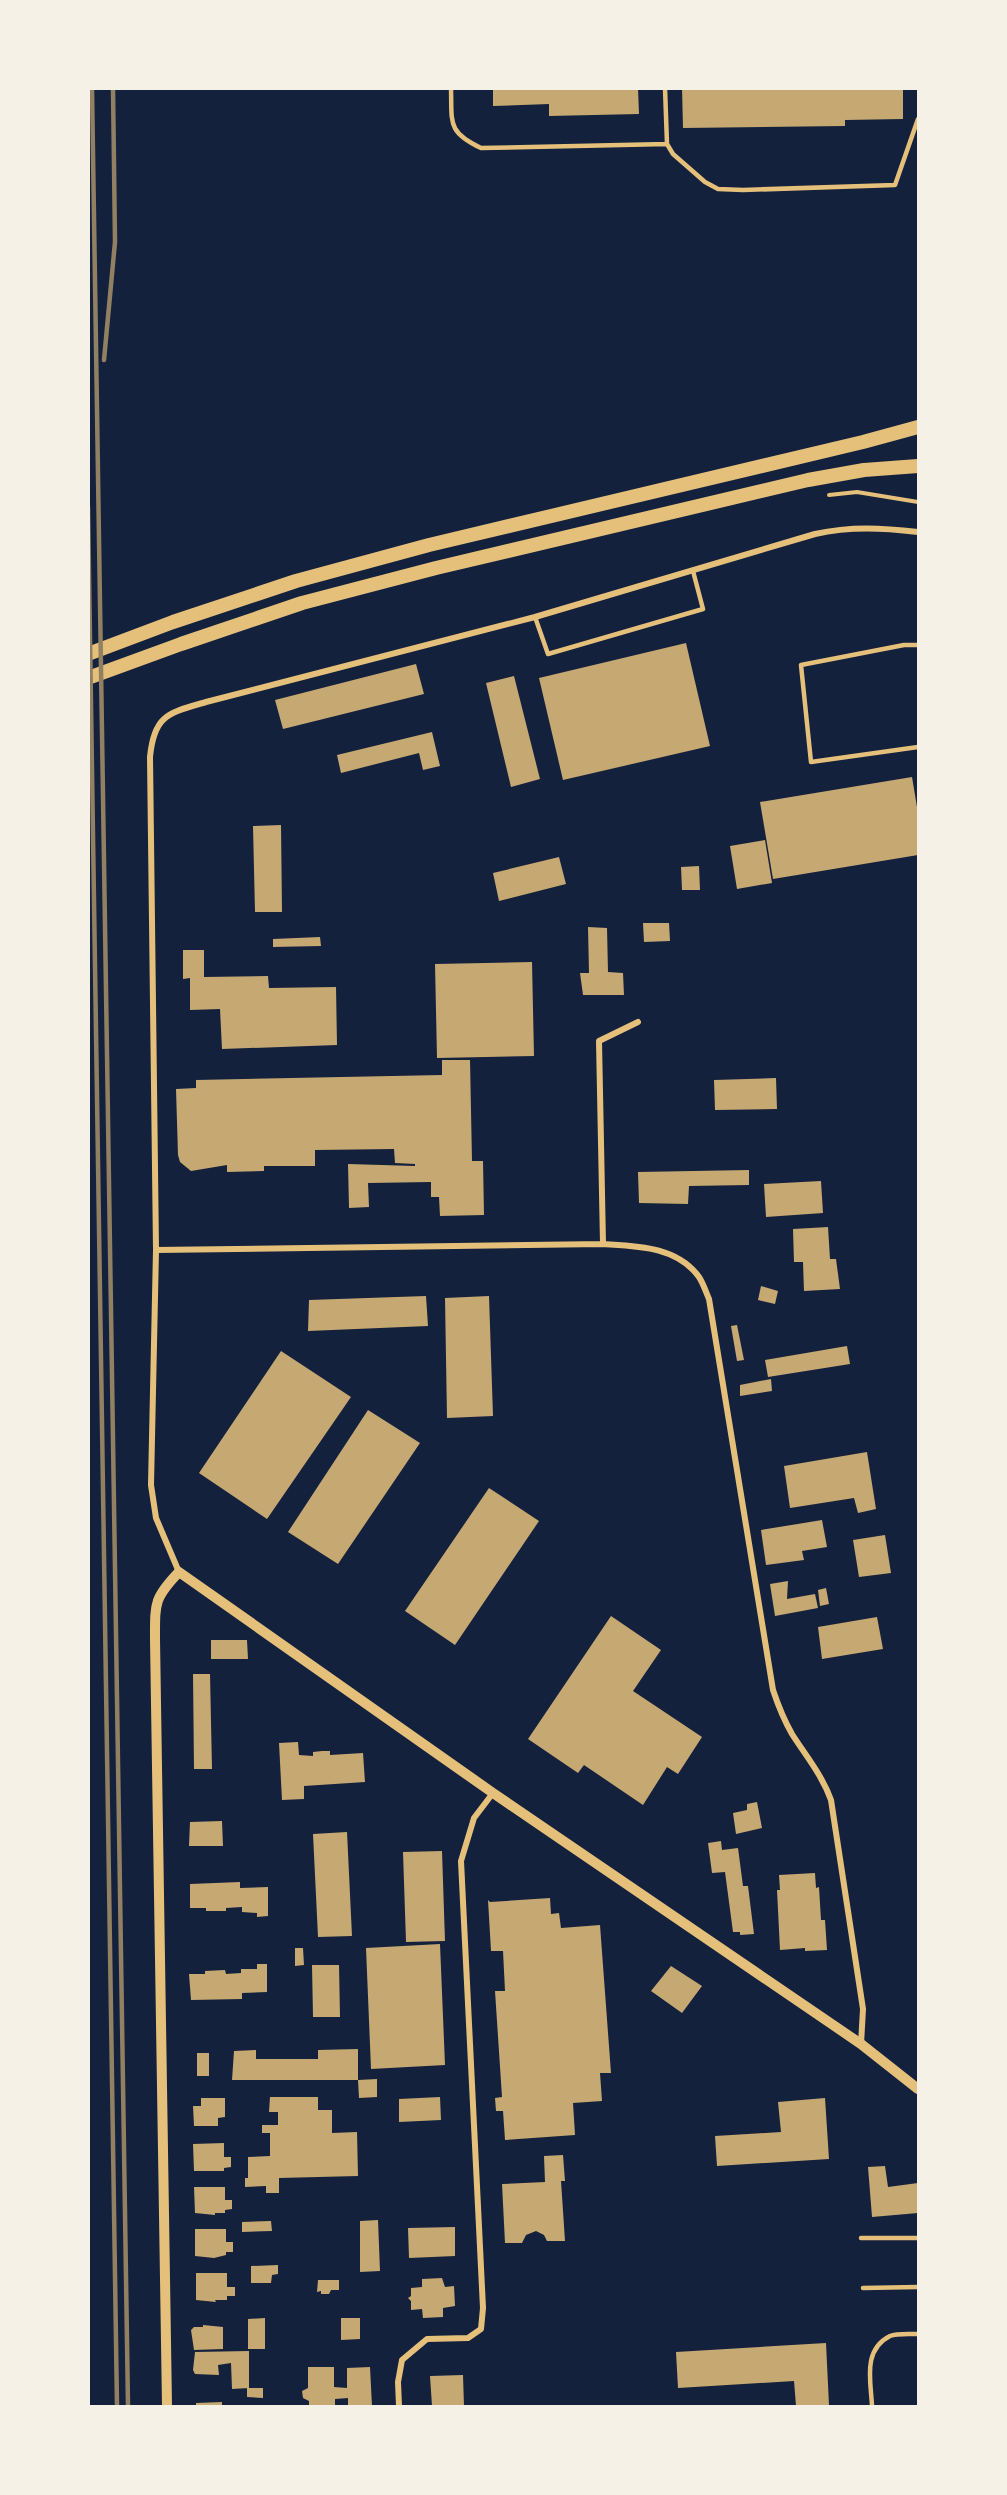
<svg xmlns="http://www.w3.org/2000/svg" width="1007" height="2495" viewBox="0 0 1007 2495" font-family="Quicksand,sans-serif">
	<style>
		.building { fill: #c6a872 }
		.lines { fill: none; stroke-linecap: round; stroke-linejoin: round }
		.path { stroke: #e5c07b; stroke-width: 4 }
		.service { stroke: #e5c07b; stroke-width: 4.5 }
		.minor { stroke: #e5c07b; stroke-width: 6 }
		.tertiary { stroke: #e5c07b; stroke-width: 10 }
		.primary { stroke: #e5c07b; stroke-width: 14 }
		.rail { stroke: #918062; stroke-width: 4.5 }
	</style>
	<rect width="100%" height="100%" fill="#14213d"/>
	<path class="building" d="M493 88H638L639 114 549 116V104L493 106Z
		M682 88H903V119L845 120V126L683 128Z
		M686 643 710 746 563 780 539 678Z
		M416 664 424 694 283 729 275 700Z
		M514 676 540 779 511 787 486 683Z
		M432 732 440 766 423 770 419 753 341 773 337 755Z
		M912 777 918 813V855L773 879 760 802Z
		M281 825 282 912H255L253 826Z
		M765 840 772 883 737 889 730 846Z
		M559 857 566 884 499 901 493 873Z
		M699 866 700 890H682L681 867Z
		M643 923H669L670 941 644 942Z
		M588 927 607 928 608 972 623 973 624 995H583L580 973H589Z
		M320 937 321 946 273 947V939Z
		M183 950H204V977L268 976 269 988 336 987 337 1045 222 1049 220 1009 190 1010V978L183 979Z
		M532 962 534 1056 437 1058 435 964Z
		M442 1060H470L472 1161H483L484 1215 440 1216 439 1197H431V1182L368 1183 369 1207 349 1208 348 1164 415 1166V1164L395 1163 394 1149 315 1150V1166H264V1171L227 1172V1165L191 1171 180 1162 178 1155 176 1089 196 1088V1080L442 1075Z
		M776 1078 777 1109 715 1110 714 1080Z
		M749 1170V1185L689 1186 688 1204 639 1203 638 1172Z
		M821 1181 823 1213 766 1217 764 1184Z
		M828 1227 830 1259H836L840 1289 804 1291 803 1262H794L793 1229Z
		M761 1286 778 1291 775 1304 758 1300Z
		M426 1296 428 1326 308 1331 309 1300Z
		M489 1296 493 1416 447 1418 445 1298Z
		M737 1325 744 1360 737 1361 731 1326Z
		M847 1346 850 1364 768 1377 765 1360Z
		M281 1351 351 1397 267 1519 199 1473Z
		M771 1379 772 1391 740 1396V1385Z
		M368 1410 420 1443 338 1564 288 1532Z
		M867 1452 876 1509 858 1513 854 1498 790 1508 784 1466Z
		M489 1488 539 1521 455 1645 405 1611Z
		M822 1520 827 1547 802 1551 804 1560 766 1565 761 1530Z
		M885 1535 891 1573 859 1577 853 1540Z
		M788 1581 787 1599 815 1594 818 1608 775 1616 770 1584Z
		M826 1588 829 1604 820 1606 818 1590Z
		M611 1616 661 1650 633 1691 702 1737 678 1774 667 1767 643 1805 584 1765 578 1773 528 1739Z
		M877 1617 883 1649 822 1659 818 1627Z
		M211 1640H247L248 1659H211Z
		M193 1674H210L212 1769H194Z
		M298 1742 299 1755 313 1756V1752L322 1751H330V1755L363 1753 365 1782 304 1786V1799L282 1800 279 1743Z
		M757 1802 762 1828 736 1834 733 1813 747 1810V1804Z
		M222 1821 223 1846H189L190 1822Z
		M347 1832 352 1936 318 1937 313 1834Z
		M721 1841 722 1850 738 1848 743 1886H748L754 1934 740 1935V1932H733L725 1872 712 1873 708 1843Z
		M442 1851 445 1941 406 1942 403 1852Z
		M815 1873 816 1888 819 1887 821 1920H825L827 1950 805 1951V1948L780 1950 777 1890H780L779 1875Z
		M240 1882V1888L268 1887V1916L257 1917V1913L242 1912V1907L226 1908V1911H206V1908H190V1884Z
		M550 1898 551 1914 559 1913 561 1928 600 1925 611 2073H600L602 2101 573 2103 575 2135 505 2140 503 2111H496L495 2098 502 2097 495 1991H505L503 1951H491L488 1900 490 1902Z
		M440 1944 445 2065 371 2069 366 1948Z
		M295 1948H303L304 1965 295 1966Z
		M257 1964H267V1992L242 1993V1999L191 2000 189 1974H205V1971L225 1970 226 1974 241 1973V1969H257Z
		M312 1965H339L340 2017H313Z
		M671 1966 702 1986 682 2013 651 1991Z
		M358 2049V2080H232L234 2051 256 2050V2059H318V2050Z
		M197 2053H209V2076H197Z
		M377 2079V2097L359 2098 358 2080Z
		M270 2097H318V2110H332V2133L357 2132 358 2176 279 2178V2193H266V2186L245 2187V2178H248V2157L270 2156V2133H262V2125H278V2112H269Z
		M440 2097 441 2120 399 2122V2099Z
		M201 2098H225V2117L218 2118V2126H194L193 2106H201Z
		M825 2098 829 2159 717 2166 715 2136 781 2132 778 2102Z
		M224 2143V2157H231V2167L224 2168V2171H194L193 2144Z
		M563 2155 565 2181H561L565 2241H547L544 2235 536 2231 526 2235 522 2243H505L502 2184 545 2182 544 2156Z
		M885 2166 888 2187 918 2183V2213L872 2217 868 2167Z
		M194 2187H225V2200H232V2209L225 2210V2213H215V2215L195 2213Z
		M378 2220 380 2271 360 2272V2221Z
		M271 2221 272 2231 242 2232V2222Z
		M455 2227V2256L409 2258 408 2228Z
		M195 2229H226V2242H233V2252H226V2255L214 2258 195 2256Z
		M278 2265V2274L272 2275 271 2283H251V2266Z
		M196 2273H227V2287H235V2296H227V2300H215L216 2302 196 2300Z
		M442 2278 445 2287 454 2286 455 2306 443 2308V2317L423 2318 422 2309 411 2310V2301L408 2298 411 2296V2288L422 2287V2279Z
		M318 2280H339V2290H331L329 2294H321V2291L317 2292Z
		M265 2318V2349H248V2319Z
		M341 2318H360V2339L341 2340Z
		M203 2325 223 2327V2349L194 2350 191 2330 194 2327H203Z
		M826 2343 829 2405 796 2406 794 2381 678 2388 676 2352Z
		M249 2351V2388L232 2389 231 2363 218 2365 219 2375 195 2374 193 2370 195 2352Z
		M308 2367H334V2387L347 2388V2368L370 2367 372 2406H348V2398L335 2399V2406H309V2401L303 2398 302 2391 308 2388Z
		M463 2375 464 2406H432L430 2376Z
		M247 2388H263V2398L247 2397Z
		M222 2402V2406H196V2403Z"/>
	<g class="lines">
		<path class="path" d="M829 495 857 492 918 502"/>
		<path class="service" d="M451 88C452 123 447 132 481 148L667 144
			M665 88 667 144 673 154 705 182 718 189 743 190 895 185 918 119
			M535 617 548 654 703 609 693 571
			M918 645H904L801 665 811 762 918 747
			M861 2238H918
			M863 2288 918 2287
			M872 2406C871 2382 862 2350 890 2336 897 2333 910 2334 918 2334"/>
		<path class="minor" d="M603 1244 599 1041 638 1022
			M156 1250 603 1244C636 1246 677 1246 699 1277 703 1283 706 1292 709 1299L773 1690C778 1705 784 1720 792 1734 806 1756 822 1775 831 1800L863 2009 861 2044
			M179 1572 156 1518 151 1485 156 1250 150 757C154 715 168 713 206 702L535 617 815 534C851 526 883 528 918 532
			M399 2406 398 2382 402 2360 427 2339 468 2338 481 2329 483 2308 461 1861 474 1818 493 1793"/>
		<path class="tertiary" d="M167 2406 155 1639C155 1603 154 1598 179 1572L493 1793 861 2044 918 2089"/>
		<path class="primary" d="M88 654 173 622 296 581 429 545 863 442 918 427
			M88 678 181 644 302 603 436 568 808 480 864 470 918 466"/>
		<path class="rail" d="M92 88 128 2406
			M104 360 115 242 113 88
			M88 507 117 2406"/>
	</g>
	<rect width="1007" height="2495" fill="none" stroke="#f6f1e7" stroke-width="180"/>
</svg>
